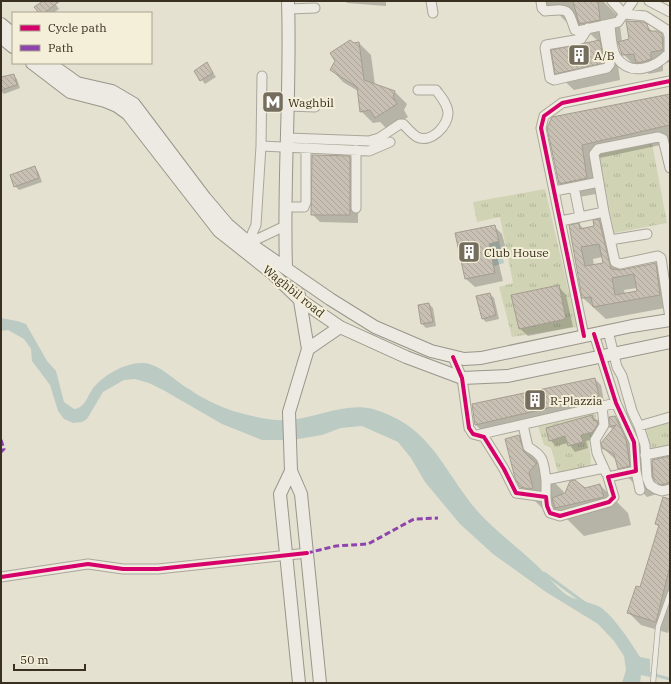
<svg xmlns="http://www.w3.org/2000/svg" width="671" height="684" viewBox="0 0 671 684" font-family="'IBM Plex Serif',serif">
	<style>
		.park { fill: url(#park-tufts) }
		.water { fill: #bbcbc3 }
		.shadow { fill: #0003; fill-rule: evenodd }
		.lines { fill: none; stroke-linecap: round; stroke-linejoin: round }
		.stream { stroke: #bbcbc3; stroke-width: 3 }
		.building { fill: url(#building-back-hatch); stroke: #a59d90; fill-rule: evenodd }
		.service-casing { stroke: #aaa699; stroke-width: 6 }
		.minor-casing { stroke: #aaa699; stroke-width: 11 }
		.secondary-casing { stroke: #99958a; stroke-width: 14 }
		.service { stroke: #eceae2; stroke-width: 4.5 }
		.minor { stroke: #eceae2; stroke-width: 9 }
		.secondary { stroke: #eceae2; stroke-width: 12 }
		.quiet { stroke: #8e44ad; stroke-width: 3; stroke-dasharray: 6 3; stroke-linecap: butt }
		.cycleway-casing { stroke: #f4efd8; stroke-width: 6 }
		.cycleway { stroke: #d6006c; stroke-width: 4 }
		.labels { text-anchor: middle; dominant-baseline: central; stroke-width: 4; stroke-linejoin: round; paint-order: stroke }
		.poi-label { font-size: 12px; fill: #393021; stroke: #f4efd8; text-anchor: start }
		.street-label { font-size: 12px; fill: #393021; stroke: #f4efd8 }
	</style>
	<defs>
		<pattern id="park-tufts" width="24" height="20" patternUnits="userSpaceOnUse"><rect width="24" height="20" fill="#d0d4b5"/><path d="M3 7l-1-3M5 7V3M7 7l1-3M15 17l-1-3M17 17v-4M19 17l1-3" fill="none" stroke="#b3b69b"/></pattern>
		<pattern id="building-back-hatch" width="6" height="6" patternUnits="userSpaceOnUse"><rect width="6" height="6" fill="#c8c0b2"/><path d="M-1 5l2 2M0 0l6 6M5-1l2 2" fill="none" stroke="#ada599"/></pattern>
	</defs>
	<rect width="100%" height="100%" fill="#e4e1d1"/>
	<path class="park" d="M652 143 667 223 614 233 599 153Z
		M545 189 577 327 512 337 499 287 513 283 500 217 477 222 473 202Z
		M595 412 599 432 589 441 591 465 559 476 551 448 544 445 538 426Z
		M670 421V446L652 450 646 427Z"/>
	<path class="water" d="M499 241 504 263 494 266 492 257 476 247Z
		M1 318 17 321 26 324 47 361 56 371 64 402 74 409C86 408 87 395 94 387 104 375 126 362 143 363 160 364 175 381 189 389 201 398 219 406 233 411 250 416 271 421 289 420 316 418 346 402 373 409 427 425 439 461 470 502 487 525 511 541 531 560 543 570 552 583 564 593 574 601 589 601 600 607 613 615 632 644 640 657L650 659V677L641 675 640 683H622L626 670 624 656 614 641 598 624 546 592 493 554 460 524 425 482 411 458 398 442 362 426 341 428 322 435 292 440H262L222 424 165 391 149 383 135 379 124 380 103 392 87 419 82 422 73 423 64 419 58 411 50 385 32 361 31 349 24 339 8 330 1 331Z"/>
	<path class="shadow" d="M41 1H53L59 9 53 13H40Z
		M345 1H386V6L347 3Z
		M534 1H603L619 17 622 42 631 40 646 25 653 32 661 35 670 43V62L663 64V71L649 74 641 66 636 67 623 54 619 43 605 46 617 58 620 80 574 90 556 73 598 41 583 27H571L552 7 541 8Z
		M359 43 371 55 375 85 394 91 407 104 404 110 408 117 388 130 380 122 373 123 361 111 358 91 343 82 331 69 354 44Z
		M207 64 216 77 205 84 195 71Z
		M13 75 17 79 20 88 4 94 1 91V77Z
		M670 96V143L595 159 601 193 574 198 560 184 548 128Z
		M350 157 358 165V223L320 222 312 214Z
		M34 168 38 171 42 182 19 190 15 186Z
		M599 220 611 232 620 271 655 264 667 276 670 307 606 319 583 298 570 226 579 224 584 229 596 227ZM602 257 604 264 594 266 593 259ZM637 288 638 292 625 294 624 290Z
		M494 226 502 234 506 249 496 252 503 281 475 287 466 279Z
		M558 286 566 295 573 327 528 336 519 328Z
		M490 294 494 298 499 319 486 322 482 318Z
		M429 304 433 308 436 326 426 328 422 324Z
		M595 379 601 385 604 402 482 431 476 425Z
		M592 416 603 427 599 438 586 441 588 448 575 452 568 443 556 446 550 440Z
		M615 417 643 445 653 466 670 457V493L655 478 657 494 647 497 619 468 617 461 603 448 614 430 610 427V418Z
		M519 436 547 465 551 479 564 492 561 496 600 485 628 513 631 525 584 536 560 512 549 515 521 487Z
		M670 500V627L668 633 641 625 629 613 641 588 659 527 656 524Z"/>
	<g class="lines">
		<path class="stream" d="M544 573 586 604
			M647 673 670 679"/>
	</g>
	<path class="building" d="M43 1H60L44 13H39L34 7Z
		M573 1H598L600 20 579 24Z
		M626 21 643 22 647 24 649 31H657L662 34 663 50 651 52V59L642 62 636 63 634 54 622 55 618 42 629 39Z
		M350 40 354 43 359 42 364 80 395 91 393 97 397 104 375 118 370 110 360 112 357 87 330 70 335 61 330 53Z
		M600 40 604 63 555 74 551 50Z
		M207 62 213 73 200 81 194 71Z
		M14 74 17 85 1 90V77Z
		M670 94V125L582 145 587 178 559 184 547 128 552 117Z
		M312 155 350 156V215H311Z
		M35 166 39 178 14 187 10 175Z
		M599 219 611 269 621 270 656 263 660 295 593 307 591 297 582 298 569 225 579 223 580 229 594 226 593 220ZM599 244 603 263 585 266 581 247ZM634 274 637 291 615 295 612 278Z
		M495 225 499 241 489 244 495 273 465 279 455 233Z
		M559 285 566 319 519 329 511 295Z
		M490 293 496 315 482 319 476 296Z
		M429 303 433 322 421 324 418 305Z
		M595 378 599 396 475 425 472 404Z
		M592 415 594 421 597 420 598 424 593 432 581 435 583 442 568 446 565 436 549 441 546 428Z
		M615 416 626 439 630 466 618 469 614 454 602 448 601 443 616 425 609 427V417Z
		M519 435 524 452 537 463 529 472 533 488 529 489 520 487 515 478 505 439Z
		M670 456V482L662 485 659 484 653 477 652 460Z
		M575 480 585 488 600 484 604 497 555 508 552 498 565 493 570 481Z
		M663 497 670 499V566L656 622 627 613 636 586 640 587 659 525 655 524Z"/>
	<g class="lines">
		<g class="service-casing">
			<path id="service" d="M653 683 658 627 670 593"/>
		</g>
		<g class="minor-casing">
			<path id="minor" d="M431 1 433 13
				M541 1 542 8 545 11C569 9 567 7 575 30L578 31 618 22 633 1
				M649 1 670 12
				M289 9 315 8
				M610 24C611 34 611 50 617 58 631 77 655 68 669 53V36L667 30 645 16 624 14 612 1
				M588 28 581 39 546 45 545 48 550 78 554 80 607 68 610 64 603 25
				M288 106 315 107
				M288 138 369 141 379 138 400 124H403C407 128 412 134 417 137 431 144 449 125 448 112 447 103 441 97 436 90H418
				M261 146 369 151 390 142
				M574 187 580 217
				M555 191 599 182
				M285 207H304L306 202V148
				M356 208V150
				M604 212 594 154 598 149 658 137 663 139 670 168
				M561 221 604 212 615 262 620 264 658 256 661 258 670 318
				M610 240 647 234
				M249 243 285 226
				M246 247 256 225 261 146 262 76
				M608 331 617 367 622 376 632 411 639 426 645 445 647 478 650 485 656 489 662 491 670 489
				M584 336 541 128 544 116 562 103 670 81
				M453 357 462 378 469 428 473 434 484 437 504 469 516 493 546 497 547 506 550 513 560 516 609 502 614 497 608 477 636 471 634 442 616 403 594 334
				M602 407 604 425 595 440 597 453 606 473
				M523 425 528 447C545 457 543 461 546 480
				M639 426 670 417
				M477 435 616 403
				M645 455 670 450
				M636 471 640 490
				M546 497V480L604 468
				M1 577 88 564 123 569H158L307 553"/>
		</g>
		<g class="secondary-casing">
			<path id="secondary" d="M1 24 13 34
				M1 37 13 47
				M32 63 70 92 105 101 117 106 128 114 219 231 272 273 299 299 340 327 406 357 462 378 508 376 670 342
				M49 63 77 83 112 91 134 104 205 198 227 224 249 243 330 299 375 327 431 351 464 359 481 358 632 326 670 320
				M286 267C283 178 291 90 288 1
				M299 295 308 349 289 412 291 471 301 494 320 683
				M308 349 340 327
				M291 471 280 494 299 683"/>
		</g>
		<use href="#service" class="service"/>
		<use href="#minor" class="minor"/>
		<use href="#secondary" class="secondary"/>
		<path class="quiet" d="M1 440 4 449 1 452
			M307 553 336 546 368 544 414 519 438 518"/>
		<g class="cycleway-casing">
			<path id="cycleway" d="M584 336 541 128 544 116 562 103 670 81
				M453 357 462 378 469 428 473 434 484 437 504 469 516 493 546 497 547 506 550 513 560 516 609 502 614 497 608 477 636 471 634 442 616 403 594 334
				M1 577 88 564 123 569H158L307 553"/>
		</g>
		<use href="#cycleway" class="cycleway"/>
	</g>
	<defs>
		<g id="building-square" transform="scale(1.15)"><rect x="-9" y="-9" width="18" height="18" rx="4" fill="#756e5f" stroke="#f4efd8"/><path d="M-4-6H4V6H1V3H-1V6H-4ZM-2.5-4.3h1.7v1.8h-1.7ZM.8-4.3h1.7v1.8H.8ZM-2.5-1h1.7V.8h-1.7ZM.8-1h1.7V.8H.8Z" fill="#fff"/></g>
		<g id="metro-square" transform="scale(1.15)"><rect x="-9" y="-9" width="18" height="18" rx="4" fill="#756e5f" stroke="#f4efd8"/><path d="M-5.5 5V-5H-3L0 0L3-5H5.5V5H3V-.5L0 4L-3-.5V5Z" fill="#fff"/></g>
	</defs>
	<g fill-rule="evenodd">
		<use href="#building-square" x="579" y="55"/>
		<use href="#metro-square" x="273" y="102"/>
		<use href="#building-square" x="469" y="252"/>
		<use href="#building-square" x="535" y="400"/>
	</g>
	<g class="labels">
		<g class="poi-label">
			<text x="594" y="55">A/B</text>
			<text x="288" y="102">Waghbil</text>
			<text x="484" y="252">Club House</text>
			<text x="550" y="400">R-Plazzia</text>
		</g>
		<g class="street-label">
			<text transform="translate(294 291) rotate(39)">Waghbil road</text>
		</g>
	</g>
	<rect width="671" height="684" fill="none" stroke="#393021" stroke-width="4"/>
	<rect x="12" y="12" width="140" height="52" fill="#f4efd8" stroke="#a9a38f"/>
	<rect x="20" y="25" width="20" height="6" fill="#d6006c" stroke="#a9a38f"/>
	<text x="48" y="32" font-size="12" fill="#393021">Cycle path</text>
	<rect x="20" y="45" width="20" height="6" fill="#8e44ad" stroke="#a9a38f"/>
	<text x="48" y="52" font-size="12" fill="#393021">Path</text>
	<path d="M14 664v6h71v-6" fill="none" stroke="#393021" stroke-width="2"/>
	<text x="20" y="664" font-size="12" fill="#393021" stroke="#f4efd8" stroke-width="3" paint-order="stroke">50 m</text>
</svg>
